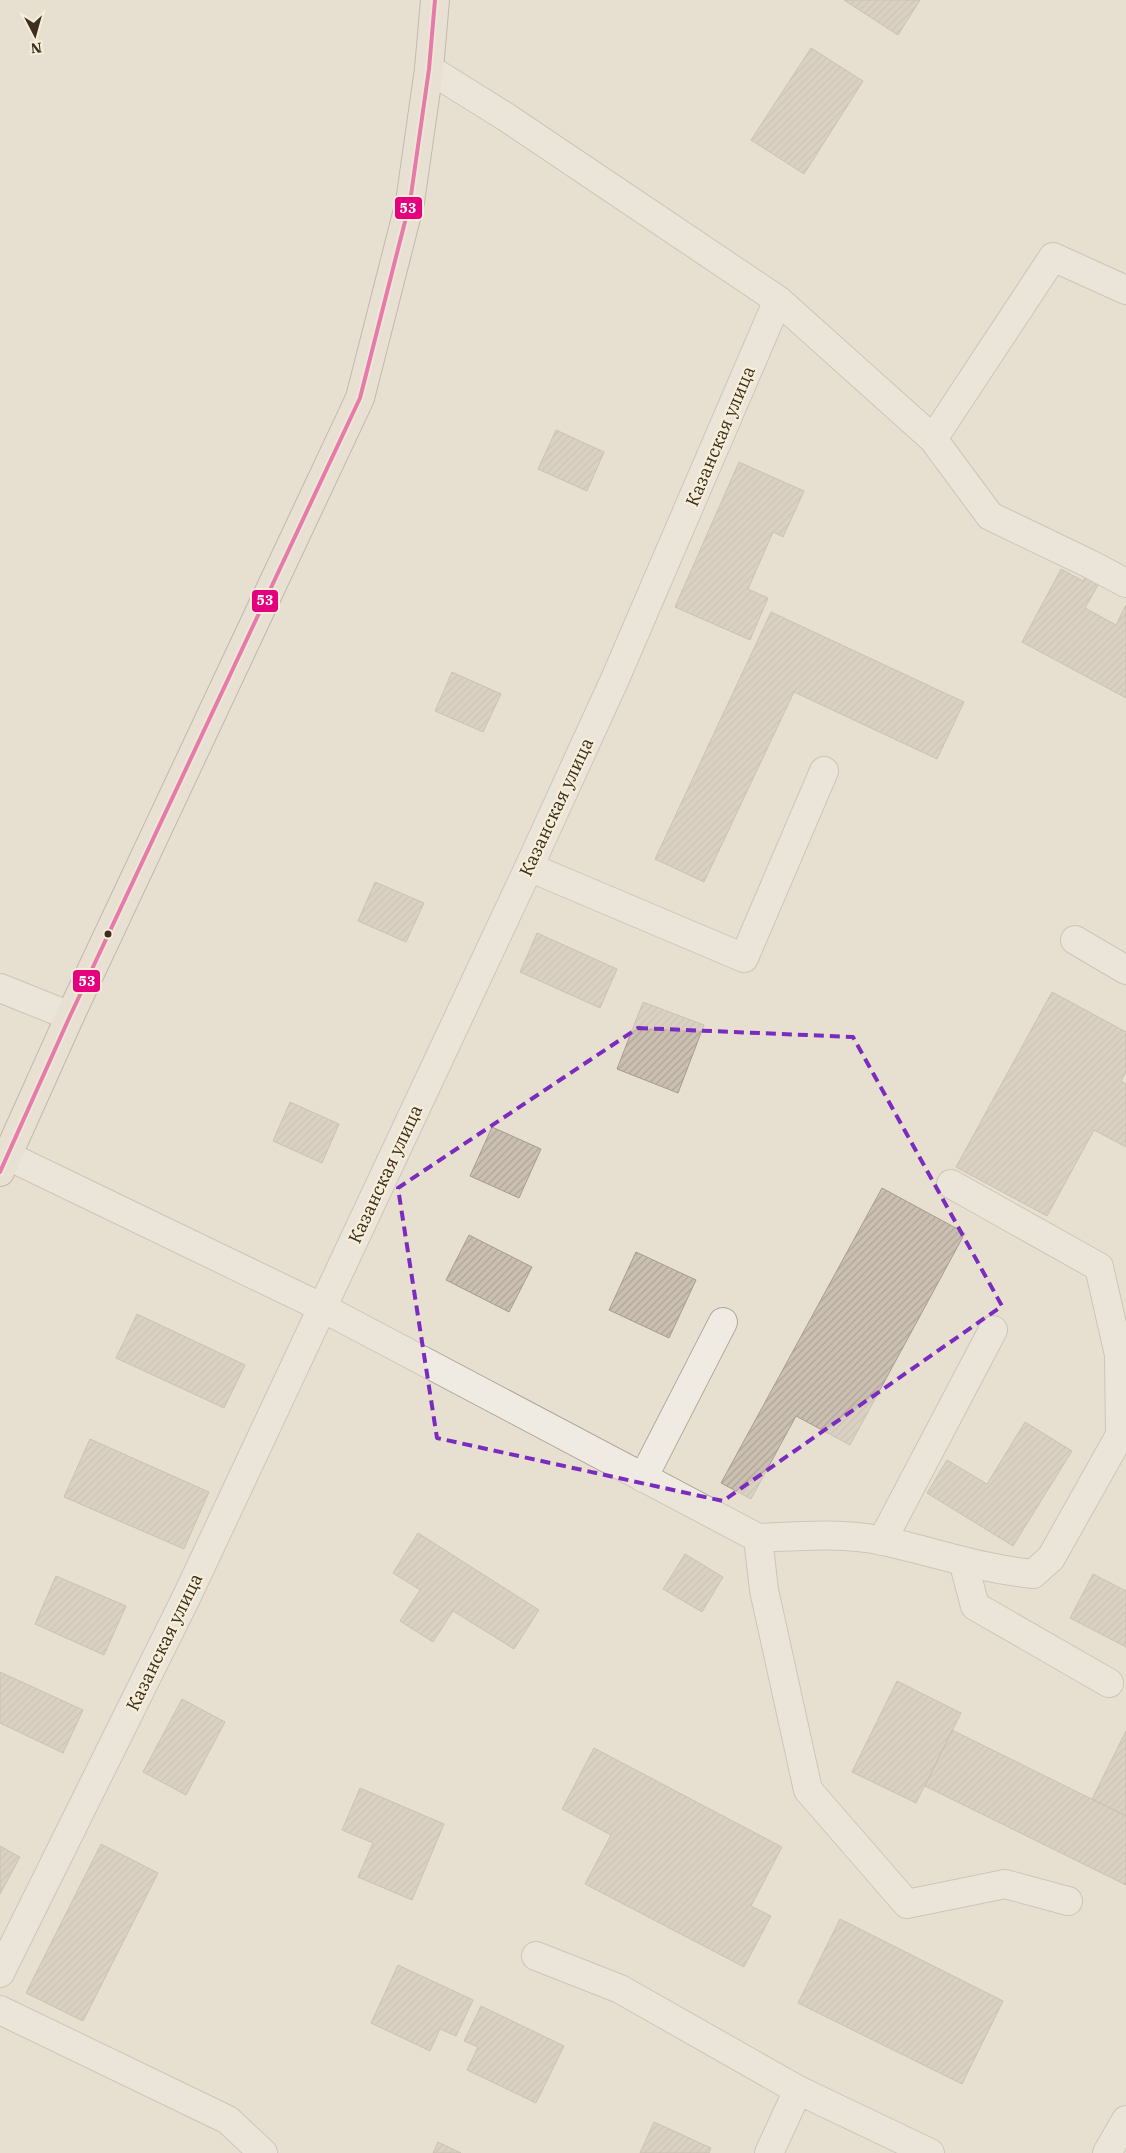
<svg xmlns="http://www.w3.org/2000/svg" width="1126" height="2153" viewBox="0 0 1126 2153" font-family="'IBM Plex Serif',serif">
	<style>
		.building { fill: url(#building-hatch); stroke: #a89c90 }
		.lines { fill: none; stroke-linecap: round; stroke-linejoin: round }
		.minor-casing { stroke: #ada599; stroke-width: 30 }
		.major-casing { stroke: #928b80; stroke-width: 30 }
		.minor { stroke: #efebe3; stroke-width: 28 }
		.major { stroke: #e6e1d4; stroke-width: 28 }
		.bus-1-casing { stroke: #f7eed8; stroke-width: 8 }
		.bus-1 { stroke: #e5007d; stroke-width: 4 }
		.marked { fill: none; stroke: #7b2cbf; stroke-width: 4; stroke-dasharray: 10 6; stroke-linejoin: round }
		.bus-dot { fill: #3d2e20; stroke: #f7eed8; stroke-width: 2 }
		.labels { text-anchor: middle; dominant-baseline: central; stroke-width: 4.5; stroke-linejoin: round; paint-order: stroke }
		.street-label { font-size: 18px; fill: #3d2e20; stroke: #f7eed8 }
		.line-badge { stroke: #f7eed8; stroke-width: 2 }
		.badge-label { font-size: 14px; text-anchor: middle; font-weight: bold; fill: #fff }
	</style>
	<defs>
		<pattern id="building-hatch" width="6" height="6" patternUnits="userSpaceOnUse" patternTransform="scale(1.25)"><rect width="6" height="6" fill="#cbbfb2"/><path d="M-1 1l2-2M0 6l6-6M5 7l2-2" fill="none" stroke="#afa499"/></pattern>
	</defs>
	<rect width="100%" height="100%" fill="#e7e0d1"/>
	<path class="building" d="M844 0H920L898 35Z
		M811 48 863 81 804 174 751 140Z
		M556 430 604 452 587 491 538 469Z
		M739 462 804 491 783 537 773 532 748 589 768 598 750 640 675 607Z
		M1061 569 1083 581 1089 571 1102 578 1085 608 1116 625 1126 605V698L1022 642Z
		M771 612 964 702 937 759 794 692 704 882 655 859Z
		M452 672 501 694 483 732 435 711Z
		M375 882 424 903 406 942 358 921Z
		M537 933 617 969 600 1008 520 972Z
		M1052 992 1126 1032V1072L1121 1081 1126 1084V1147L1094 1130 1047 1216 956 1167Z
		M643 1002 704 1025 678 1093 617 1069Z
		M290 1102 339 1124 322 1163 273 1141Z
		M492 1127 541 1149 519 1198 470 1176Z
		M882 1188 965 1233 850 1445 796 1416 751 1499 721 1483Z
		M469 1235 532 1267 509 1312 446 1280Z
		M636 1252 696 1280 669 1338 609 1310Z
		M137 1314 245 1365 224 1408 116 1358Z
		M1025 1422 1072 1451 1013 1546 927 1493 947 1460 987 1484Z
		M90 1439 209 1492 184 1549 64 1497Z
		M418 1533 539 1610 514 1649 453 1611 433 1642 400 1621 420 1590 393 1573Z
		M685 1554 723 1577 702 1612 663 1589Z
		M1093 1574 1126 1591V1647L1070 1618Z
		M56 1576 126 1606 104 1655 35 1624Z
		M0 1672 83 1710 63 1753 0 1723Z
		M897 1681 961 1713 916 1803 852 1772Z
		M182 1699 225 1722 186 1795 143 1772Z
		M952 1730 1126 1816V1885L925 1786Z
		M1126 1731V1816L1092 1799Z
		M594 1748 782 1847 751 1906 771 1916 744 1967 585 1884 611 1835 562 1809Z
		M360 1788 444 1824 412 1900 358 1877 373 1843 342 1830Z
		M101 1844 158 1873 83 2021 26 1993Z
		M0 1846 20 1857 0 1894Z
		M840 1919 1003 2001 962 2084 798 2003Z
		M398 1965 473 2000 456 2036 440 2029 430 2051 371 2023Z
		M481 2006 564 2046 536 2103 467 2070 478 2047 464 2041Z
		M654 2122 711 2148 709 2153H640Z
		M438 2142 461 2153H433Z"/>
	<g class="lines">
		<g class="minor-casing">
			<path id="minor" d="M429 69 506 117 778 300 933 439 990 516 1090 564 1126 583
				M933 439 1053 257 1126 290
				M529 867 744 958 824 771
				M1075 940 1126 970
				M0 988 70 1016
				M8 1156 323 1308 758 1538C800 1536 842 1532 884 1541 934 1552 982 1569 1033 1574L1051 1558 1120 1435 1119 1355 1126 1344
				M951 1184 1099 1267 1119 1355
				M643 1478 723 1322
				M758 1538 764 1590 808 1790 907 1904 1005 1884 1068 1901
				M882 1541 993 1330
				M963 1561 975 1606 1109 1683
				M536 1956 620 1989 798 2090 930 2153
				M0 1973 187 1596 529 867 615 679 778 300
				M0 2010 228 2120 263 2153
				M769 2153 798 2090
				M1107 2153 1126 2120"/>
		</g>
		<g class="major-casing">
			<path id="major" d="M0 1172 70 1016 360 398 410 202 429 69 435 0"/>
		</g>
		<use href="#minor" class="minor"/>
		<use href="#major" class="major"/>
		<g class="bus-1-casing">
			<path id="bus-1" d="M0 1172 70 1016 360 398 410 202 429 69 435 0"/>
		</g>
		<use href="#bus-1" class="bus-1"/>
	</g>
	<path d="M0 0H1126V2153H0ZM638 1028 853 1037 1002 1306 723 1501 437 1438 398 1188Z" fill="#e7e0d1" fill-opacity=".55" fill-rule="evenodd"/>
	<path class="marked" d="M638 1028 853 1037 1002 1306 723 1501 437 1438 398 1188Z"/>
	<circle class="bus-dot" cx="108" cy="934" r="4.5"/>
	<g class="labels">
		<g class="street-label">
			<text transform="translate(720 436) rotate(-67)">Казанская улица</text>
			<text transform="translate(556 807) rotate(-65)">Казанская улица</text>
			<text transform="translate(385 1174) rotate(-65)">Казанская улица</text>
			<text transform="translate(164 1642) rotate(-64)">Казанская улица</text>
		</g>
	</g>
	<g class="line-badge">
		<rect x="394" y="196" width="29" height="24" rx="5" fill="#e5007d"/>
		<rect x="251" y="589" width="28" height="24" rx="5" fill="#e5007d"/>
		<rect x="72" y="969" width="29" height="24" rx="5" fill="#e5007d"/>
	</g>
	<g class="badge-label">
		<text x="408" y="213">53</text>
		<text x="265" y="605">53</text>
		<text x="87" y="986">53</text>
	</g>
	<g transform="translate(35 35) rotate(174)" stroke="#f7eed8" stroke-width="4" paint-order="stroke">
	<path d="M0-4L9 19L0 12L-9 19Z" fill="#3d2e20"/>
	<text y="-8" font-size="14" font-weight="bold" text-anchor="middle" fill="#3d2e20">N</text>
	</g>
</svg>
